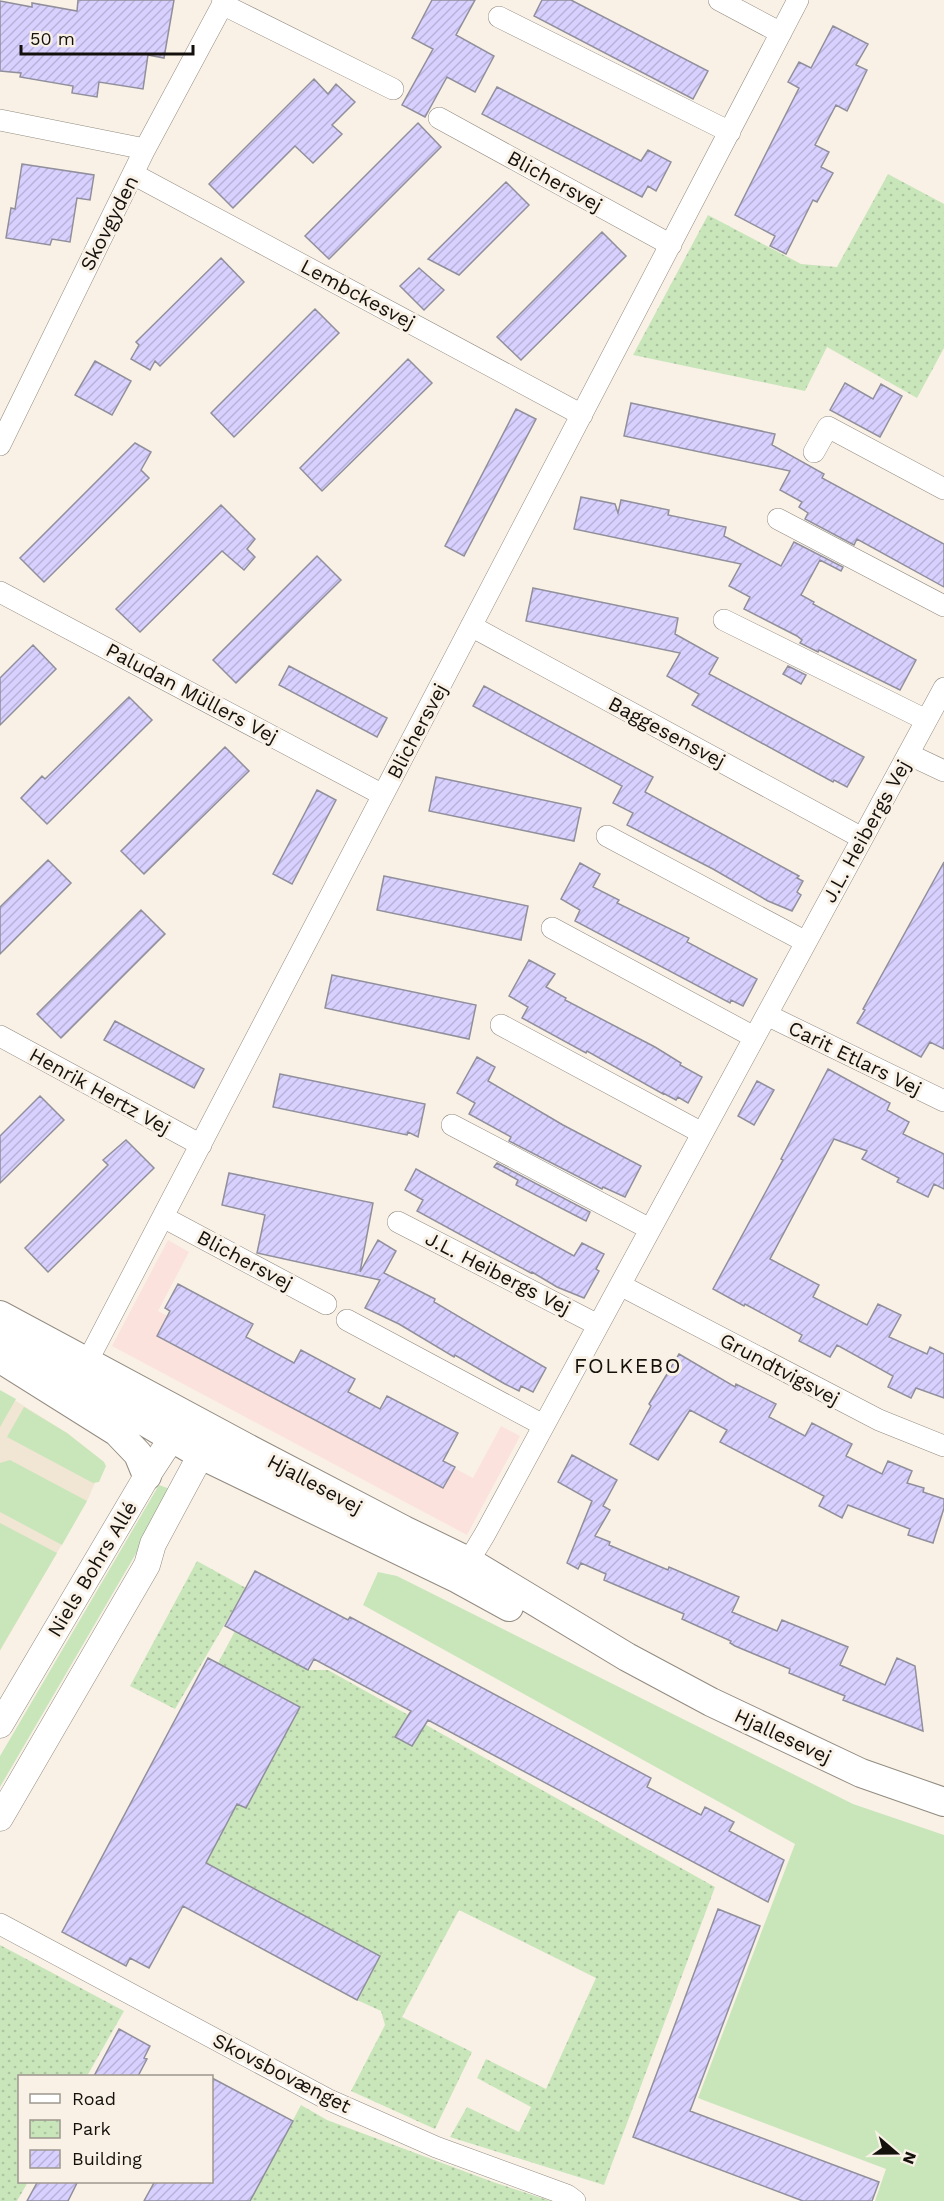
<svg xmlns="http://www.w3.org/2000/svg" width="944" height="2201" viewBox="0 0 944 2201" font-family="'Work Sans',sans-serif">
	<style>
		.commercial { fill: #fce2dd }
		.built { fill: #f1e5d3 }
		.grass { fill: #c9e6bb }
		.park { fill: url(#park-dots) }
		.building { fill: url(#building-hatch); stroke: #908f9b; stroke-width: 1.5 }
		.lines { fill: none; stroke-linecap: round; stroke-linejoin: round }
		.minor-casing { stroke: #928b80; stroke-width: 22 }
		.tertiary-casing { stroke: #928b80; stroke-width: 27 }
		.secondary-casing { stroke: #928b80; stroke-width: 30 }
		.minor { stroke: #fff; stroke-width: 21 }
		.tertiary { stroke: #fff; stroke-width: 26 }
		.secondary { stroke: #fff; stroke-width: 28 }
		.labels { text-anchor: middle; dominant-baseline: central; stroke-width: 6; stroke-linejoin: round; paint-order: stroke }
		.street-label { font-size: 20px; fill: #14110d; stroke: #f9f1e6 }
		.neighbourhood-label { font-size: 21px; letter-spacing: 1.5px; fill: #14110d; stroke: #f9f1e6 }
	</style>
	<defs>
		<pattern id="park-dots" width="8" height="8" patternUnits="userSpaceOnUse" patternTransform="scale(1.5)"><rect width="8" height="8" fill="#c9e6bb"/><path d="M2 2h.1M6 6h.1" fill="none" stroke="#acc4a0" stroke-width="1.8" stroke-linecap="round"/></pattern>
		<pattern id="building-hatch" width="6" height="6" patternUnits="userSpaceOnUse" patternTransform="scale(1.5)"><rect width="6" height="6" fill="#d8d0ff"/><path d="M-1 1l2-2M0 6l6-6M5 7l2-2" fill="none" stroke="#b8b2d9"/></pattern>
	</defs>
	<rect width="100%" height="100%" fill="#f9f1e6"/>
	<path class="commercial" d="M168 1240 189 1252 158 1311 473 1478 501 1426 520 1436 467 1535 112 1346Z"/>
	<path class="built" d="M0 1391 67 1433 104 1462 87 1501 0 1651Z"/>
	<path class="grass" d="M0 1390 16 1399 0 1427Z
		M24 1407 67 1433 104 1462 106 1466 99 1482 93 1483 7 1437Z
		M10 1460 87 1501 62 1545 0 1512V1463Z
		M159 1485 173 1490 0 1787V1756Z
		M0 1523 57 1553 0 1650Z
		M378 1572 397 1576 853 1804 944 1835V2201H875L886 2169 698 2098 795 1844 363 1605Z"/>
	<path class="park" d="M888 174 944 204V348L917 398 827 347 805 391 633 355 708 215 801 264 837 267Z
		M197 1561 246 1588 175 1709 130 1686Z
		M235 1631 308 1670H328L715 1887 604 2185 450 2137 467 2107 519 2132 531 2107 477 2078 486 2059 546 2089 596 1978 459 1910 402 2017 472 2052 435 2129 351 2091 385 2025 381 2011 357 2000 380 1956 206 1863 164 1764 246 1808 218 1663Z
		M0 1945 124 2011 87 2076H20V2182H28L17 2201H0Z
		M301 2105 327 2120 493 2182 551 2201H250Z"/>
	<path class="building" d="M78 0H174L164 58 148 55 143 89 99 82 97 97 72 93 73 86 20 77 21 73 0 71V1L32 7V3L77 11Z
		M432 0H475L456 35 494 56 475 92 447 77 425 117 402 105 433 49 412 38Z
		M542 0H571L708 71 693 99 534 16Z
		M833 26 868 44 856 65 867 70 847 111 836 105 815 145 829 152 821 167 833 173 817 202 813 200 786 254 770 246 775 236 735 215 799 88 788 82 799 62 811 68Z
		M314 79 328 94 336 84 355 102 332 125 342 134 313 163 295 146 233 208 209 184Z
		M497 87 641 161 648 150 671 162 656 191 648 186 642 197 482 114Z
		M418 123 441 147 329 259 305 236Z
		M22 164 94 175 90 200 77 198 70 242 52 239 50 245 6 238 11 208 15 209Z
		M506 182 529 205 459 275 428 259Z
		M602 232 626 256 521 360 497 337Z
		M221 258 244 282 160 366 155 361 150 370 131 359 139 345 136 342Z
		M419 268 444 290 424 310 400 286Z
		M315 309 339 333 234 437 211 413Z
		M408 359 432 383 322 491 300 468Z
		M95 361 131 381 112 415 75 395Z
		M845 383 873 399 881 384 902 396 880 437 830 410Z
		M631 403 775 434 772 445 824 474 822 478 944 544V587L857 539 854 545 805 519 808 513 799 507 802 502 780 490 790 471 624 436Z
		M516 409 536 419 464 556 445 546Z
		M135 443 151 452 141 470 149 478 44 582 20 558Z
		M581 497 615 504 618 513 621 500 669 510 668 515 726 527 724 536 781 566 794 542 843 567 841 571 820 560 801 595 814 602 813 604 916 660 900 690 819 650 818 652 800 643 802 640 797 636 744 609 750 597 729 586 741 564 574 529Z
		M221 505 255 539 247 549 255 557 244 570 222 551 140 632 116 609Z
		M317 556 341 580 236 683 213 660Z
		M533 588 678 618 675 634 718 658 709 674 864 757 847 787 834 780 833 782 692 705 699 694 667 676 680 653 526 621Z
		M33 645 56 669 0 725V678Z
		M289 666 387 718 377 737 279 685Z
		M788 666 806 675 801 684 783 674Z
		M484 686 653 777 645 792 799 876 797 878 803 881 797 892 801 895 792 911 768 901 713 869 627 825 633 813 613 803 622 786 473 706Z
		M129 697 152 720 47 824 21 798 42 776 45 779Z
		M225 747 249 771 144 874 121 851Z
		M436 777 581 808 574 841 429 811Z
		M317 790 336 800 292 884 273 874Z
		M48 860 71 883 0 954V907Z
		M944 862V1049L930 1042 921 1057 857 1023 865 1010 863 1009Z
		M580 863 600 874 593 887 619 900 617 903 689 938 687 942 757 979 743 1006 731 1000 730 1003 575 921 580 910 561 899Z
		M384 876 528 906 521 940 377 910Z
		M141 910 165 934 61 1038 37 1014Z
		M529 960 555 974 546 987 566 998 565 1000 655 1047 681 1063 680 1065 702 1077 688 1103 678 1097 676 1100 663 1093V1094L587 1051 586 1053 522 1018 528 1007 509 996Z
		M332 975 476 1005 469 1039 325 1008Z
		M115 1021 204 1069 194 1088 104 1040Z
		M477 1057 495 1067 488 1081 563 1125 641 1166 625 1197 603 1187 602 1189 509 1141 511 1137 469 1114 475 1103 457 1093Z
		M828 1069 890 1103 887 1110 909 1122 903 1134 944 1154V1189L934 1184 928 1197 897 1182 899 1178 862 1159 867 1151 834 1139 770 1259 819 1285 813 1297 867 1325 878 1304 901 1315 889 1337 927 1354 930 1347 944 1354V1398L916 1388 911 1398 888 1387 893 1376 837 1345 830 1357 799 1341 802 1335 745 1304 744 1306 713 1289 783 1160 781 1159Z
		M280 1074 425 1104 418 1137 408 1132 407 1135 273 1107Z
		M757 1081 774 1090 754 1125 738 1116Z
		M40 1096 64 1120 0 1183V1136Z
		M126 1140 154 1168 48 1272 25 1248 108 1165 103 1160Z
		M497 1163 590 1212 586 1221 516 1185 518 1180 494 1167Z
		M416 1169 574 1256 582 1243 604 1254 596 1269 599 1271 584 1298 557 1287 532 1272 531 1273 417 1211 423 1200 405 1190Z
		M229 1173 373 1203 360 1272 378 1240 396 1251 384 1273 435 1299 434 1302 546 1368 533 1392 521 1386 519 1391 505 1384 455 1355 454 1357 399 1324 365 1308 380 1280 257 1253 265 1215 222 1205Z
		M178 1284 253 1324 246 1337 294 1363 301 1350 355 1379 348 1392 380 1409 387 1396 458 1433 443 1461 455 1467 443 1488 157 1336 170 1311 165 1308Z
		M679 1354 735 1387 736 1384 776 1404 769 1417 805 1436 812 1423 852 1444 846 1456 882 1474 888 1461 912 1471 907 1483 924 1488 923 1492 944 1499V1508L933 1543 908 1535 910 1529 848 1505 842 1518 819 1506 824 1496 720 1442 727 1430 690 1410 658 1460 630 1444 651 1406 649 1404Z
		M572 1455 617 1480 603 1506 610 1510 595 1536 610 1542 609 1545 668 1570 669 1567 739 1597 732 1612 777 1631 782 1620 848 1647 840 1665 885 1685 897 1658 915 1666 923 1731 843 1700 845 1696 789 1673 790 1669 735 1646 730 1643 731 1641 682 1619 684 1614 604 1580 606 1574 581 1563 578 1569 567 1563 592 1501 558 1482Z
		M255 1571 348 1620 350 1617 651 1778 647 1787 701 1815 705 1807 734 1822 729 1831 784 1860 768 1902 428 1720 412 1746 395 1737 411 1711 314 1659 308 1670 225 1626Z
		M208 1658 300 1707 246 1808 237 1804 206 1863 380 1956 357 2000 183 1906 149 1968 130 1958 126 1966 62 1932Z
		M718 1909 760 1926 690 2111 879 2182 872 2201H803L633 2137Z
		M119 2029 150 2046 144 2058 147 2059 138 2076H94Z
		M212 2078 293 2121 250 2201H144L155 2181H212Z
		M38 2181H78L68 2201H27Z"/>
	<g class="lines">
		<g class="minor-casing">
			<path id="minor" d="M719 0 781 33
				M222 4 393 89
				M499 17 730 132
				M439 118 671 245
				M0 120 145 149
				M133 174 582 415
				M0 445 145 149 225 0
				M814 452 828 427 944 489
				M778 519 944 606
				M0 592 383 795
				M724 620 926 720
				M471 626 862 838
				M908 754 944 771
				M607 836 806 942
				M552 928 754 1037
				M767 1015 944 1101
				M501 1025 702 1133
				M0 1036 201 1145
				M452 1125 650 1229
				M163 1217 326 1304
				M398 1222 598 1325
				M620 1285 879 1420 944 1446
				M347 1320 543 1425
				M87 1362 798 0
				M462 1572 485 1534 944 688
				M0 1924 327 2099 436 2147 567 2195 575 2201"/>
		</g>
		<g class="tertiary-casing">
			<path id="tertiary" d="M0 1725 147 1476 183 1421
				M0 1818 147 1565 153 1544 211 1436"/>
		</g>
		<g class="secondary-casing">
			<path id="secondary" d="M0 1315 251 1450 404 1530 468 1561 627 1657 711 1702 861 1773 944 1802
				M0 1336 201 1455 458 1579 509 1607
				M4 1361 117 1432 138 1454 147 1476"/>
		</g>
		<use href="#minor" class="minor"/>
		<use href="#tertiary" class="tertiary"/>
		<use href="#secondary" class="secondary"/>
	</g>
	<g class="labels">
		<g class="street-label">
			<text transform="translate(555 181) rotate(29)">Blichersvej</text>
			<text transform="translate(109 223) rotate(-63)">Skovgyden</text>
			<text transform="translate(358 294) rotate(28)">Lembckesvej</text>
			<text transform="translate(192 693) rotate(28)">Paludan Müllers Vej</text>
			<text transform="translate(417 731) rotate(-62)">Blichersvej</text>
			<text transform="translate(667 732) rotate(28)">Baggesensvej</text>
			<text transform="translate(866 831) rotate(-61)">J.L. Heibergs Vej</text>
			<text transform="translate(855 1058) rotate(26)">Carit Etlars Vej</text>
			<text transform="translate(100 1091) rotate(29)">Henrik Hertz Vej</text>
			<text transform="translate(245 1260) rotate(28)">Blichersvej</text>
			<text transform="translate(498 1273) rotate(27)">J.L. Heibergs Vej</text>
			<text transform="translate(780 1369) rotate(28)">Grundtvigsvej</text>
			<text transform="translate(315 1484) rotate(28)">Hjallesevej</text>
			<text transform="translate(92 1569) rotate(-59)">Niels Bohrs Allé</text>
			<text transform="translate(783 1736) rotate(25)">Hjallesevej</text>
			<text transform="translate(282 2073) rotate(27)">Skovsbovænget</text>
		</g>
		<g class="neighbourhood-label">
			<text x="628" y="1365">FOLKEBO</text>
		</g>
	</g>
	<rect x="18" y="2075" width="195" height="108" fill="#f9f1e6" stroke="#9d978f" stroke-width="1.5"/>
	<rect x="30" y="2094" width="30" height="9" fill="#ffffff" stroke="#9d978f" stroke-width="1.5"/>
	<text x="72" y="2105" font-size="18" fill="#14110d">Road</text>
	<rect x="30" y="2120" width="30" height="18" fill="url(#park-dots)" stroke="#9d978f" stroke-width="1.5"/>
	<text x="72" y="2135" font-size="18" fill="#14110d">Park</text>
	<rect x="30" y="2150" width="30" height="18" fill="url(#building-hatch)" stroke="#9d978f" stroke-width="1.5"/>
	<text x="72" y="2165" font-size="18" fill="#14110d">Building</text>
	<g transform="translate(896 2153) rotate(110)" stroke="#f9f1e6" stroke-width="4.5" paint-order="stroke">
	<path d="M0-4.5L10 22L0 15L-10 22Z" fill="#14110d"/>
	<text y="-9" font-size="16" font-weight="bold" text-anchor="middle" fill="#14110d">N</text>
	</g>
	<path d="M21 45v9h172v-9" fill="none" stroke="#14110d" stroke-width="3"/>
	<text x="30" y="45" font-size="18" fill="#14110d" stroke="#f9f1e6" stroke-width="4.5" paint-order="stroke">50 m</text>
</svg>
